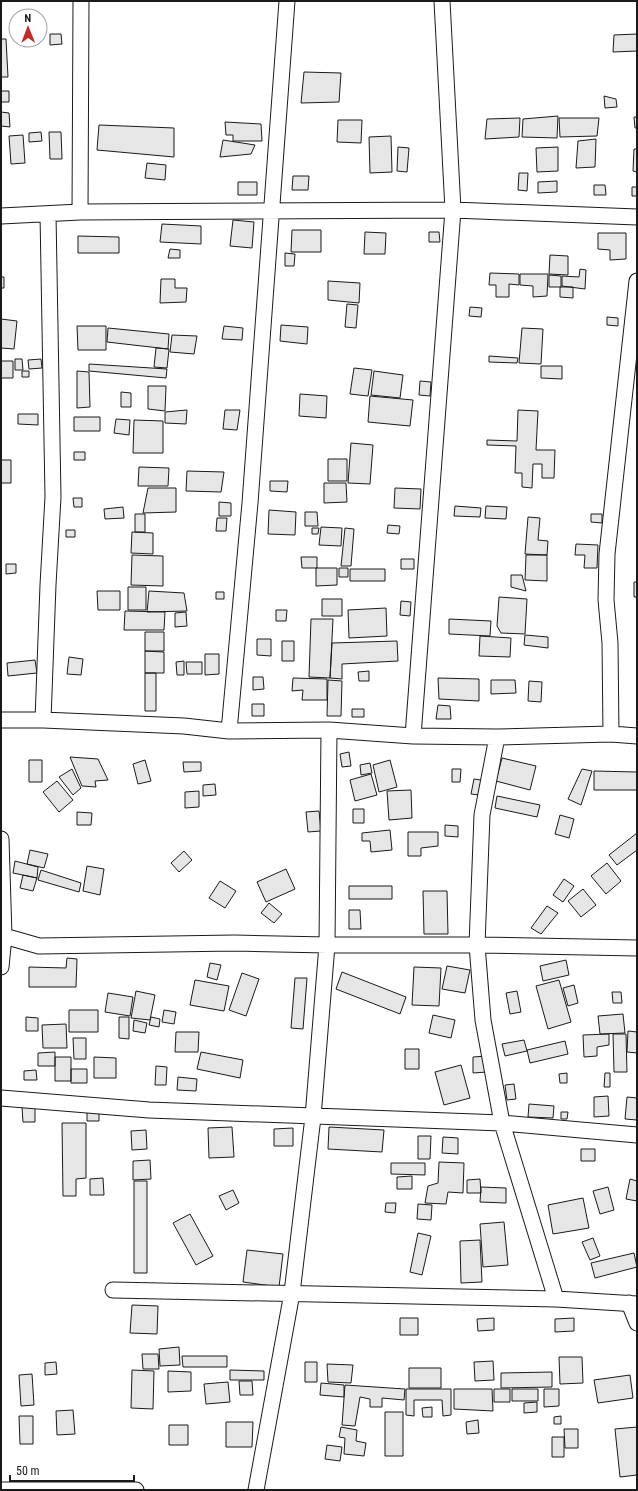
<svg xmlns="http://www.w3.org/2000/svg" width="638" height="1491" viewBox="0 0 638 1491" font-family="'Roboto Condensed',sans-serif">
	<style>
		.building { fill: #e6e6e6; stroke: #1a1a1a }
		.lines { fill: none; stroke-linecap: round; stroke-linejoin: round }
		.minor-casing { stroke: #1a1a1a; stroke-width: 17 }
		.minor { stroke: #fff; stroke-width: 15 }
	</style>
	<rect width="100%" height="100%" fill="#fff"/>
	<path class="building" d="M50 34H61L62 44 50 45Z
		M637 34V51L613 52 614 35Z
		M1 39H6L8 77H1Z
		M304 72 341 73 339 102 301 103Z
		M1 91H9V102H1Z
		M604 96 616 99 617 107 605 108Z
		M1 112 9 113 10 127 1 126Z
		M558 116 557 138 522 137 523 119Z
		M634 117H637V128H635Z
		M520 118 519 137 485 139 487 119Z
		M559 118H599L597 136 560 137Z
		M338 120H362L361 143 337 142Z
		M225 122 261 124 262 141H233V135H226Z
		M99 125 174 128V157L97 150Z
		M41 132 42 141 29 142V133Z
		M49 132H61L62 159H50Z
		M23 135 25 163 11 164 9 136Z
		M391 136 392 172 370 173 369 137Z
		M596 139 595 167 576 168 578 141Z
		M223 140 255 145 251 154 220 157Z
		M398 147 409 148 407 172 397 171Z
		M558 147V171L537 172 536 148Z
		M634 149H637V172L633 171Z
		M147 163 166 165 165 180 145 178Z
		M519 173H528L527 191 518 190Z
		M293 176H309L308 190H292Z
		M557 181V192L538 193V182Z
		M238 182H257V195H238Z
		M594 185H605L606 195H594Z
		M632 187H637V196H632Z
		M233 220 254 222 252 248 230 246Z
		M162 224 201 226V244L160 242Z
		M292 230H321V252H291Z
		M365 232 386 233 385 254H364Z
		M429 232H439L440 242H429Z
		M598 233H626V259L610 260V250L598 249Z
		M78 236 119 237V253H78Z
		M170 249 180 250V258H168Z
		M285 253 295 254 294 266H285Z
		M550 255 568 256V275L549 274Z
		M580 269 586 270 585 289 562 286V276L579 277Z
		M490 273 519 274V285L509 284V297H496V285H489Z
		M520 274H548L547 296 533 297V286L520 285Z
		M549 275 561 276V287H549Z
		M1 277H4V288H1Z
		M161 279H175V288H187L186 302 160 303Z
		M328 281 360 283 359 303 328 300Z
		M560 287H573V298L560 297Z
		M347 304 358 305 356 328 345 327Z
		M470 307 482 308 481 317 469 316Z
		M607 317 618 318V326L607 325Z
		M1 319 17 321 14 349 1 348Z
		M281 325 308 327 307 344 280 341Z
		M77 326H106V350H78Z
		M224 326 243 328 242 340 222 339Z
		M108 328 169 334 168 349 107 342Z
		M522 328 543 329 541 364 519 363Z
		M172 335 197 336 194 354 170 352Z
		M156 348 169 349 167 368 154 367Z
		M489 356 518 358 517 363 489 362Z
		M15 359H22L23 370H15Z
		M41 359 42 368 29 369 28 360Z
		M1 361H13V378H1Z
		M89 364 167 369 166 378 89 371Z
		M541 366H562V379L541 378Z
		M354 368 372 370 368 396 350 394Z
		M22 371H29V377H22Z
		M77 371 89 372 90 407 77 408Z
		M374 371 403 375 400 398 371 395Z
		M420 381 431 382 430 396 419 395Z
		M148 386H166L165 411 148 409Z
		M121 392 131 393V407H121Z
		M300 394 327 396 326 418 299 416Z
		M370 396 413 400 410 426 368 422Z
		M187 410 186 424 165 423V412Z
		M225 410H240L237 430 223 429Z
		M518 410 538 411 536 450H555L554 478H542V464H533L532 488 522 487V473H515L516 446 487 445V440L517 441Z
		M18 414H38V425L18 424Z
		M74 417H100V431H74Z
		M116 419 130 420 129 435 114 433Z
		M134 420 163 421V453H133Z
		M351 443 373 445 370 484 348 483Z
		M74 452H85V460H74Z
		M328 459H347V481H328Z
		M1 460H11V483H1Z
		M139 467 169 468 168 486H138Z
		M187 471 224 472 221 492 186 491Z
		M270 481H288L287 492 270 491Z
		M324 483H346L347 502 324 503Z
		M148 488H176V512L143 513Z
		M395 488 421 489 420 509 394 508Z
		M73 498H82V507H74Z
		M219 502 231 503V516H219Z
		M455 506 481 508 480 517 454 516Z
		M486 506 507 507 506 519 485 518Z
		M123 507 124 518 105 519 104 509Z
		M269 510 296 512 295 535 268 534Z
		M305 512H317L318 526H305Z
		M135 514H145V532H135Z
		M591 514H602V523L591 522Z
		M528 517 540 518 538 540 548 541 547 555 525 554Z
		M217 518H227L226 531H216Z
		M388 525 400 526 399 534 387 533Z
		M321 527 342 528 341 546 319 545Z
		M312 528H319L318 534H312Z
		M345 528 354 529 351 566H341Z
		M66 530H75V537H66Z
		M132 532 153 533V554L131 553Z
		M576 544 598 545 597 568H584L585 555H575Z
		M132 555 163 556V586L131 585Z
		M526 555H547V581L525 580Z
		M301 557H317V568H302Z
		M401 559H414V569H401Z
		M6 564H16V573L6 574Z
		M316 568H337V585L316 586Z
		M339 568H348V577H339Z
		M350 569H385V581H350Z
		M511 575H522L526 591 511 587Z
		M634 582H637V597H634Z
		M128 587H146V610H128Z
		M97 591H120V610H98Z
		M149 591 184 593 187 611 147 612Z
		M216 592H224V599H216Z
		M499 597 527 599 525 634 501 633 497 626Z
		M322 599H342V616H322Z
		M401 601 411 602 410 616 400 615Z
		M386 608 387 636 349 638 348 610Z
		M276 610H287L286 621H276Z
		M125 611 165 612 164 630H124Z
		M186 612 187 626 175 627V613Z
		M311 619H333L330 678 309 677Z
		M449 619 491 621 490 636 449 634Z
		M145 632H164V651H145Z
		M525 635 548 637V648L524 645Z
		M480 636 511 638 510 657 479 656Z
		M257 639H271V656L257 655Z
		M282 641H294V661H282Z
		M397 641 398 661 342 664V679L330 678 332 643Z
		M145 651 164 652V673H145Z
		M205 654H219V674L205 675Z
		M69 657 83 659 81 675 67 674Z
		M35 660 37 673 8 676 7 663Z
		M184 661V675H177L176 662Z
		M186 662H202V674H187Z
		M369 671V681H359L358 672Z
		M145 673H156V711H145Z
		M253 677H263L264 689 253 690Z
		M293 678 327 679V700H302L303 690 292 691Z
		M438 678 479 679V701L439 699Z
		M328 680 342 681 341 716H327Z
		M491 680H515L516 693 491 694Z
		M529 681 542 682 541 702 528 701Z
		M252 704H264V716H252Z
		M438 705 450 706 451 719H436Z
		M352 709H364V717H352Z
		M349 752 351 766 342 767 340 754Z
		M70 757 98 759 108 780 95 781 96 787 82 786Z
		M502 758 536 766 530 790 496 781Z
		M29 760H42V782H29Z
		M145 760 151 781 138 784 133 764Z
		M390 760 397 787 379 792 373 765Z
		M183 762H201V771L184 772Z
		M370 763 372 773 361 775 360 765Z
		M72 769 81 788 73 795 59 777Z
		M452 769H461L460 782H452Z
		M582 769 592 771 581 805 568 799Z
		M594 771 637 772V790H594Z
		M371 774 377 795 355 801 350 780Z
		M474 779 481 780 479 795 471 794Z
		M57 781 73 800 59 812 43 792Z
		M215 784 216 795 203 796V785Z
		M411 790 412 818 389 820 387 791Z
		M199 791V807L185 808V792Z
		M497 796 540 805 537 817 495 808Z
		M353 809H364V823H353Z
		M319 811 321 831 308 832 306 812Z
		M77 812 92 813 91 825H77Z
		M560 815 574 819 569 838 555 834Z
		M445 825 458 826V837L445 836Z
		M390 830 392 850 371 852 370 841H362V833Z
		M408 832H438V846L421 848V856H408Z
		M637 833V850L617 865 609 855Z
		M30 850 48 854 44 868 27 864Z
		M184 851 192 860 179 872 171 863Z
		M15 861 38 867 37 878 13 873Z
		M607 863 621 881 606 894 591 876Z
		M87 866 104 869 100 895 83 891Z
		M286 869 295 889 266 902 257 882Z
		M41 870 81 883 79 892 38 880Z
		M23 875 37 878 33 891 20 888Z
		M564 879 574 886 563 902 553 895Z
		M220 881 236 891 225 908 209 898Z
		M349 886H392V899H349Z
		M583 889 596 905 581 917 568 901Z
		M423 891H447L448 934H424Z
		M269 903 282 914 274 923 261 913Z
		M547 906 558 913 541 934 531 928Z
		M349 910H360L361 929H349Z
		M67 958 77 959 76 987H29V967L66 968Z
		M566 960 569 975 543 981 540 966Z
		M210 963 221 965 217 980 207 977Z
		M447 966 470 970 465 993 442 989Z
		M414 967 441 968 439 1006 412 1005Z
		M342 972 406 997 400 1014 336 989Z
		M242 973 259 979 246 1016 229 1010Z
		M295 978H307L303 1029 291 1028Z
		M195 980 229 986 224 1011 190 1005Z
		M559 980 571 1022 548 1029 536 986Z
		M574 985 578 1003 568 1006 563 988Z
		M136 991 155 995 150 1020 131 1018Z
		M517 991 521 1012 510 1014 506 993Z
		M612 992H621L622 1003H613Z
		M108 993 133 997 130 1016 105 1012Z
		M69 1010H98V1032H69Z
		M164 1010 176 1012 174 1024 162 1022Z
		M623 1014 625 1033 600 1034 598 1016Z
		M433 1015 455 1020 451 1038 429 1033Z
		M26 1017 38 1018V1031H26Z
		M119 1017H129V1039L119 1038Z
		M151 1017 160 1019 159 1027 149 1025Z
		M134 1020 147 1023 145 1033 133 1031Z
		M66 1024 67 1048H43L42 1025Z
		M628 1031 637 1032V1053L627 1052Z
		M176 1032H199L198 1052H175Z
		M609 1034V1045L597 1047V1056L584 1057 583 1035Z
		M613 1034H626L627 1072H614Z
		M73 1038H86V1059H74Z
		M524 1040 527 1051 505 1056 502 1044Z
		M565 1041 568 1054 530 1063 527 1050Z
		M405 1049H419V1069H405Z
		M55 1052V1066H38V1053Z
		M201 1052 243 1060 240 1078 197 1069Z
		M487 1056V1072L473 1073V1057Z
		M55 1057H71V1081H55Z
		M94 1057 116 1058V1078H94Z
		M461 1065 470 1098 444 1105 435 1072Z
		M156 1066 167 1067 166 1085H155Z
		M71 1069H87V1083H71Z
		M36 1070 37 1080H24V1071Z
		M567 1073V1083H560L559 1074Z
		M605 1073H610V1087H604Z
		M178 1077 197 1079 196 1091 177 1090Z
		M514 1084 516 1099 507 1100 505 1085Z
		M608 1096 609 1116 594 1117V1097Z
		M627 1097 637 1098V1120L625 1119Z
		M529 1104 554 1106 553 1118 528 1117Z
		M22 1107H35V1122H23Z
		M87 1112 99 1113V1121H87Z
		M561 1112H568L567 1119H561Z
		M62 1123H86V1178L76 1179V1196H63Z
		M232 1127 234 1157 209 1158 208 1128Z
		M329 1127 384 1130 382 1152 328 1149Z
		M293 1128V1146H274V1129Z
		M146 1130 147 1149 132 1150 131 1131Z
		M418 1136H431L430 1159H418Z
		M443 1137 458 1138V1154L442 1153Z
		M581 1149H595V1161H581Z
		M150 1160 151 1179 133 1180V1161Z
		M439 1162 464 1163 463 1193 448 1192 446 1204 425 1203 428 1186 438 1183Z
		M391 1163H425V1175L391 1174Z
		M412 1176V1189H397V1177Z
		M103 1178 104 1195H90V1179Z
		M480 1179 481 1193H467V1180Z
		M630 1179 637 1181V1201L626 1199Z
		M134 1181H147V1273H134Z
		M481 1187 506 1188V1203L480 1202Z
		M608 1187 614 1210 600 1214 593 1191Z
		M233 1190 239 1203 226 1210 219 1196Z
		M583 1198 589 1228 553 1234 548 1205Z
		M386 1203H396L395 1213 385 1212Z
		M418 1204 432 1205 431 1220 417 1219Z
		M190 1214 213 1256 196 1265 173 1223Z
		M504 1222 508 1265 483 1267 480 1224Z
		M418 1233 431 1236 422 1275 410 1272Z
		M593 1238 600 1256 590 1260 582 1242Z
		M480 1240 482 1282 461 1283 460 1241Z
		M247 1250 283 1254 279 1287 243 1282Z
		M634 1253 637 1267 595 1278 591 1263Z
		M132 1305 158 1306 157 1334 130 1333Z
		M400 1318H418V1335H400Z
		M494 1318V1330L478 1331 477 1319Z
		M574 1318V1331L555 1332V1319Z
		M179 1347 180 1365 160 1366 159 1349Z
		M142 1354H158L159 1369H143Z
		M182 1356H227V1367H183Z
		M559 1357H582L583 1383 560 1384Z
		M493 1361 494 1380 475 1381 474 1362Z
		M56 1362 57 1374 45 1375V1363Z
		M305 1362H317V1382H305Z
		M327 1364 353 1365 351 1383 328 1382Z
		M409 1368H441V1388H409Z
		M132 1370 154 1371 153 1409 131 1408Z
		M230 1370 264 1371V1380H230Z
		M168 1371 191 1372V1391L168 1392Z
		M552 1372V1387L501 1388V1373Z
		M32 1374 34 1405 21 1406 19 1375Z
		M630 1375 633 1398 598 1403 594 1380Z
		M239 1381H252L253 1395H240Z
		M228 1382 230 1402 206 1404 204 1384Z
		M321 1383 344 1385V1397L320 1395Z
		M345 1385 405 1389 404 1400 382 1398V1407H370V1399L360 1397 355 1426 342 1425Z
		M406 1389H451V1415L443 1416 442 1400H414V1416L406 1415Z
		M454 1389H492L493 1411 454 1409Z
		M494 1389H510V1402H494Z
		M512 1389H538V1401H512Z
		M544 1389H559V1406L544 1407Z
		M537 1402V1412L524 1413V1403Z
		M432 1407V1417H423L422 1408Z
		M73 1410 75 1434 57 1435 56 1411Z
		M385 1412H403V1456H385Z
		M19 1416H33V1444H20Z
		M561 1416V1424H554V1417Z
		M478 1420 479 1433 467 1434 466 1422Z
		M226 1422H253L252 1447H226Z
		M169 1425H188V1445H169Z
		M341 1427 357 1430 356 1441 366 1443 364 1456 344 1454 345 1438 339 1437Z
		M637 1427V1475L620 1477 615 1429Z
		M564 1429H578V1448H565Z
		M552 1437H564V1457H552Z
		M327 1445 342 1447 340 1461 325 1459Z"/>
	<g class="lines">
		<g class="minor-casing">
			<path id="minor" d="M80 212 81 1
				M1 216 80 212 453 210 637 217
				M1 720H43L184 726 229 731 329 730 413 736 497 737 611 734 637 736
				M43 720 48 585 53 497 48 214
				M229 731 250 503 287 1
				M611 734 610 643 606 600 607 554 637 281
				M413 736 453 210 442 1
				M497 737 482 815 477 945 483 1020 502 1123 556 1299
				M1 839 4 936 1 967
				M4 936 39 946 235 943 327 945H477L637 948
				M1 1098 149 1110 502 1123 637 1135
				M113 1290 556 1299 637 1304
				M629 1303 637 1323
				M1 1490H136
				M256 1490 292 1293 313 1117 327 945 329 730"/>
		</g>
		<use href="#minor" class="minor"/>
	</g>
	<rect width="638" height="1491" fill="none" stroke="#1a1a1a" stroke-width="4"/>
	<g transform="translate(28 28) rotate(359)"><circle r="19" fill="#ffffff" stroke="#a3a3a3"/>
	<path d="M0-3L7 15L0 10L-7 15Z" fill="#c62828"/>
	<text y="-6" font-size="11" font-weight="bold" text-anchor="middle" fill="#1a1a1a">N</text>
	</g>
	<path d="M10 1475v6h124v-6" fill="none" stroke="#1a1a1a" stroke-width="2"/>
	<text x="16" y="1475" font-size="12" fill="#1a1a1a" stroke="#ffffff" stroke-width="3" paint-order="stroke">50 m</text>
</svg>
